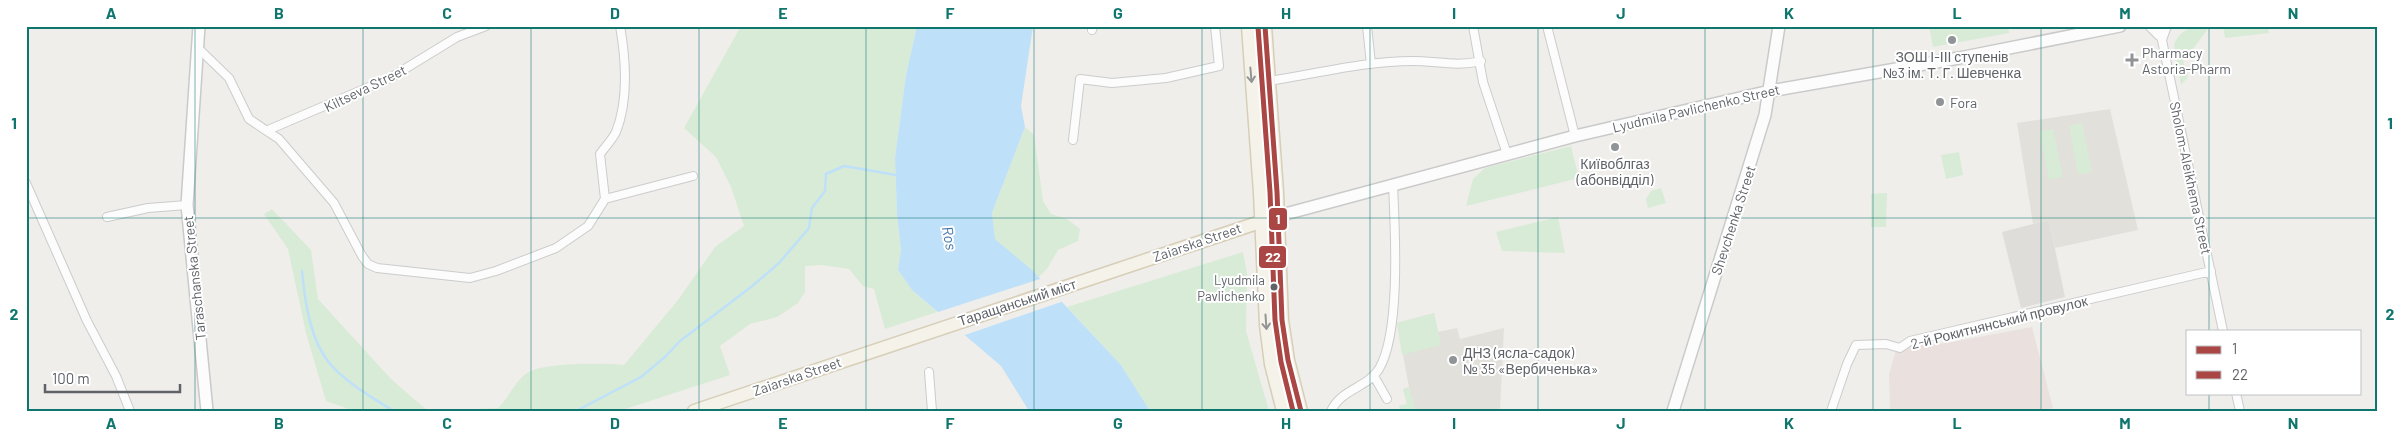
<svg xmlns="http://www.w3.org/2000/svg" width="2404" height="437" viewBox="0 0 2404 437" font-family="Barlow,sans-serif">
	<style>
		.industrial { fill: #dfddda }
		.education { fill: #e2e0da }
		.medical { fill: #eae0de }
		.green { fill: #d8ebd6 }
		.water { fill: #bfe0f9 }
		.pier { fill: #efeeea }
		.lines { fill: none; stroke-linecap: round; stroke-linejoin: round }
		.stream { stroke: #bfe0f9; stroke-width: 2.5 }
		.street-casing { stroke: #cbcccc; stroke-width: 10 }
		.secondary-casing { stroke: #cacacb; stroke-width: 14 }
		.primary-casing { stroke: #d7ceb8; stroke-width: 15 }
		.street { stroke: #fdfcfc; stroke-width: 8 }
		.secondary { stroke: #fdfcfc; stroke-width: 11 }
		.primary { stroke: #f4f2e9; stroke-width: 12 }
		.bus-1-casing { stroke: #fff; stroke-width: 9 }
		.bus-2-casing { stroke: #fff; stroke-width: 9 }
		.bus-1 { stroke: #aa4643; stroke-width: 5 }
		.bus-2 { stroke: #aa4643; stroke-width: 5 }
		.oneway { stroke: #939595 }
		.grid { fill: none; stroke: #0f766e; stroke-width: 1; stroke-opacity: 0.55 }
		.poi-dot { fill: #919496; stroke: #fff; stroke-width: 2 }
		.bus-dot { fill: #5f6368; stroke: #fff; stroke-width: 2 }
		.labels { text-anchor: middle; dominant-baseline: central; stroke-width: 4; stroke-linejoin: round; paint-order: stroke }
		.bus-label { font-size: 13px; fill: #5f6368; stroke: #fff; text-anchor: end }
		.poi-label { font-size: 14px; fill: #5f6368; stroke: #fff; text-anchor: start }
		.street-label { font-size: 14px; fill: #5f6368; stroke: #fff }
		.water-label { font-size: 15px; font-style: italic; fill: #4174aa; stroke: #fff }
		.line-badge { stroke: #fff; stroke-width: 2 }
		.badge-label { font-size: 14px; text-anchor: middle; font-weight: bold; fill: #fff }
		.neatline { fill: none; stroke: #0f766e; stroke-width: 2 }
		.grid-label { font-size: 16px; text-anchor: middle; font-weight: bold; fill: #0f766e }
	</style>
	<rect width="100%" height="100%" fill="#efeeea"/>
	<path class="industrial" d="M2049 220 2065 297 2021 308 2002 232Z"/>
	<path class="education" d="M2110 109 2138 230 2055 248 2049 220 2033 224 2017 123Z
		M1434 313 1438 332 1457 328 1460 339 1504 328 1500 411H1401L1399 406 1407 404 1403 389 1409 387 1397 323Z"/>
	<path class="medical" d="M2032 327 2053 408 2037 411H1890L1889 374 1896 350 1913 345 1947 343Z"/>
	<path class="green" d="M741 26H917L906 75 895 158 897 214 901 250 898 270 912 290 937 312 885 329 874 289 863 286 849 269 822 265 805 266V292L798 303 777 317 750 324 720 346 730 375 619 411H433L498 408C509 398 514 382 527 373 543 362 604 363 624 365L678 300 715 247 744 226 731 187 716 157 684 128Z
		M1254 26H1259L1270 181H1266Z
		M1929 26H2008L2009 33 1933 47Z
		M2207 26V30L2193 49 2186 52 2182 57 2188 77 2181 85 2174 45C2179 30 2192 26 2207 26Z
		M2223 26H2268L2269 33 2225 38Z
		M2082 123 2092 172 2078 174 2069 126Z
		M1025 127 1034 135 1043 201 1051 214 1067 219 1080 229 1078 241 1058 250 1047 269 1039 277 995 239 992 213Z
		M2053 129 2063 177 2049 180 2040 132Z
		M1571 146 1579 178 1466 206 1473 179 1485 168Z
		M1959 152 1963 175 1946 179 1941 155Z
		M1661 188 1666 203 1648 208 1646 199 1651 191Z
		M1887 193 1886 227H1871V194Z
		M272 209 311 250 318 299 391 379 428 411H354L326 401 306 333 288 249 264 214Z
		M1558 217 1565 253 1502 251 1496 232Z
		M1243 252 1247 273 1246 331 1269 411H1150L1121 365 1067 307Z
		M1434 313 1441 345 1402 355 1397 323Z
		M1274 339H1278L1296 411H1290Z
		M1409 387 1416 411H1401L1399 406 1407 404 1403 389Z"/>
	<path class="water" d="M917 26H1033L1021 106 1025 127 992 213 995 239 1032 270 1121 365 1150 411H1029L1001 366 912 290 898 270 901 250 897 214 895 158 906 75Z"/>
	<path class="pier" d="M1043 278 1064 301 962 336 935 313Z"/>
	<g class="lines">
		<path class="stream" d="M302 271C305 302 310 341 331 365 348 384 372 397 393 411
			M576 411 641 377 666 356 680 341 751 287 779 263 809 228 812 208 825 191 826 174 844 166 896 175"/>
		<g class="street-casing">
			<path id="street" d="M1367 26 1371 64
				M1473 26 1483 82 1507 154
				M1547 26 1575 136
				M2149 26 2159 36
				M2159 26 2223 331
				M1092 30 1093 26
				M2162 40 2167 26
				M198 48 229 78 249 119 279 139 334 203 362 256 368 264 377 268 470 278 496 271 556 248 588 226 605 199 693 176
				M1269 81C1316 74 1364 61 1413 61 1436 61 1457 67 1481 61
				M268 130 390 78 457 37 486 26
				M1073 140 1080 79 1112 83 1166 78 1219 66 1215 26
				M26 183 87 321 116 376 130 411
				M605 199 600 154C605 147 612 140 616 132 629 99 626 60 620 26
				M107 217 148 208 187 205
				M929 372 932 411
				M1374 376 1387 399
				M2236 393 2240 411
				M1331 411C1341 389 1367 388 1379 369 1401 332 1395 229 1393 185
				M1831 411 1847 364 1856 345 1886 344 1900 348 1910 341 2211 271"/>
		</g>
		<g class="secondary-casing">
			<path id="secondary" d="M199 26 187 205 207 411
				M1278 216 1575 136 1770 91 1959 58 2120 26
				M1673 411 1765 115 1779 26"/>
		</g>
		<g class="primary-casing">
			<path id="primary" d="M1248 26 1260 193 1266 325 1271 364 1283 411
				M1265 26 1277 192 1282 320 1288 360 1301 411
				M694 411 1278 216"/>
		</g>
		<use href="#street" class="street"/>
		<use href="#secondary" class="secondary"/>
		<use href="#primary" class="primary"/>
		<g class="bus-1-casing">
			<path id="bus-1" d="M1265 26 1277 192 1282 320 1288 360 1301 411"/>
		</g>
		<g class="bus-2-casing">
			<path id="bus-2" d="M1258 27 1270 192 1275 320 1281 362 1293 411"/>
		</g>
		<use href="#bus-1" class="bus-1"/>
		<use href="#bus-2" class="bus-2"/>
	</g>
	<defs><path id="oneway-shaft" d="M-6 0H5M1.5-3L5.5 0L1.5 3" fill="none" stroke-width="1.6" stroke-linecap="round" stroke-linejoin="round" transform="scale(1.25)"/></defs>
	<g class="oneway">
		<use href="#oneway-shaft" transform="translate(1251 75) rotate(85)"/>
		<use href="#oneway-shaft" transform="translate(1266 322) rotate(86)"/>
	</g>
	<path class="grid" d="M195 26V411M363 26V411M531 26V411M699 26V411M866 26V411M1034 26V411M1202 26V411M1370 26V411M1538 26V411M1705 26V411M1873 26V411M2041 26V411M2209 26V331M26 218H2378M2209 393V411"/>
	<g class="poi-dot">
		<circle cx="1952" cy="40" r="5"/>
		<path d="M2129.5 52.5h5v5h5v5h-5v5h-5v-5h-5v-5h5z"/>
		<circle cx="1940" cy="102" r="5"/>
		<circle cx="1615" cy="147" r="5"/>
		<circle cx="1453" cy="360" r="5"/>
	</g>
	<circle class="bus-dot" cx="1274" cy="287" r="4.5"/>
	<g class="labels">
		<g class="bus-label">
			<text x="1265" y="280">Lyudmila<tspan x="1265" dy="16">Pavlichenko</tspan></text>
		</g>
		<g class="poi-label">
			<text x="2142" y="52">Pharmacy<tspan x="2142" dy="16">Astoria-Pharm</tspan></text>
			<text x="1952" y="56" text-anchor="middle">ЗОШ І-ІІІ ступенів<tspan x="1952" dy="16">№3 ім. Т. Г. Шевченка</tspan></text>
			<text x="1950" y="102">Fora</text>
			<text x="1615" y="163" text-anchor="middle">Київоблгаз<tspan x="1615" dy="16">(абонвідділ)</tspan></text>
			<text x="1463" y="352">ДНЗ (ясла-садок)<tspan x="1463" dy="16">№ 35 «Вербиченька»</tspan></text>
		</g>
		<g class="street-label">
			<text transform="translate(365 88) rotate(-26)">Kiltseva Street</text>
			<text transform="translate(1696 108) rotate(-13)">Lyudmila Pavlichenko Street</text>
			<text transform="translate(2191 178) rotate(78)">Sholom-Aleikhema Street</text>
			<text transform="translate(1733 220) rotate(-72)">Shevchenka Street</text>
			<text transform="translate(1197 242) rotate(-19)">Zaiarska Street</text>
			<text transform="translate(194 278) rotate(-96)">Taraschanska Street</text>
			<text transform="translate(1017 302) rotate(-18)">Таращанський міст</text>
			<text transform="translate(1999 322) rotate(-14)">2-й Рокитнянський провулок</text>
			<text transform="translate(797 376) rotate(-19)">Zaiarska Street</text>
		</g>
		<g class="water-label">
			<text transform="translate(950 238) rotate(79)">Ros</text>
		</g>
	</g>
	<g class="line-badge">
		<rect x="1268" y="207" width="20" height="24" rx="5" fill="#aa4643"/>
		<rect x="1258" y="245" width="29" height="24" rx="5" fill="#aa4643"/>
	</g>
	<g class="badge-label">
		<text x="1278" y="224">1</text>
		<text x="1273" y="262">22</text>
	</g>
	<rect width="2404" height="437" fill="none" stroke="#ffffff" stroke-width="55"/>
	<rect x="2186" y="330" width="175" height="65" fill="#ffffff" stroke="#bfc1c3"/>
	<rect x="2196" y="346" width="25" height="8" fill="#aa4643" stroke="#bfc1c3"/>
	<text x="2232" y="354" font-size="15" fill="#5f6368">1</text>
	<rect x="2196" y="371" width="25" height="8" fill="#aa4643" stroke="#bfc1c3"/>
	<text x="2232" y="380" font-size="15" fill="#5f6368">22</text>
	<path d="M45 384v8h135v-8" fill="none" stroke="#5f6368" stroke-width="2.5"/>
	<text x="52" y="384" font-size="15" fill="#5f6368" stroke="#ffffff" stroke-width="4" paint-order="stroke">100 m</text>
	<rect x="28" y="28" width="2348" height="382" class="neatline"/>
	<g class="grid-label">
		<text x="111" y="19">A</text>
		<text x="279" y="19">B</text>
		<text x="447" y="19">C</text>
		<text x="615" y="19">D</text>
		<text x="783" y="19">E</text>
		<text x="950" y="19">F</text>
		<text x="1118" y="19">G</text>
		<text x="1286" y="19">H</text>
		<text x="1454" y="19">I</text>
		<text x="1621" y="19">J</text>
		<text x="1789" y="19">K</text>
		<text x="1957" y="19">L</text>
		<text x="2125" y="19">M</text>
		<text x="2293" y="19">N</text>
		<text x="14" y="129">1</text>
		<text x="2390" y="129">1</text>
		<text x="14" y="320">2</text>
		<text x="2390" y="320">2</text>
		<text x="111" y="429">A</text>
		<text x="279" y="429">B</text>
		<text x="447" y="429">C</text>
		<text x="615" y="429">D</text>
		<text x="783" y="429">E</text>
		<text x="950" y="429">F</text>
		<text x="1118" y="429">G</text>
		<text x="1286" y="429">H</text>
		<text x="1454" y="429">I</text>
		<text x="1621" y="429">J</text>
		<text x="1789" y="429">K</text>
		<text x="1957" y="429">L</text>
		<text x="2125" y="429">M</text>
		<text x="2293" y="429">N</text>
	</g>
</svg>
